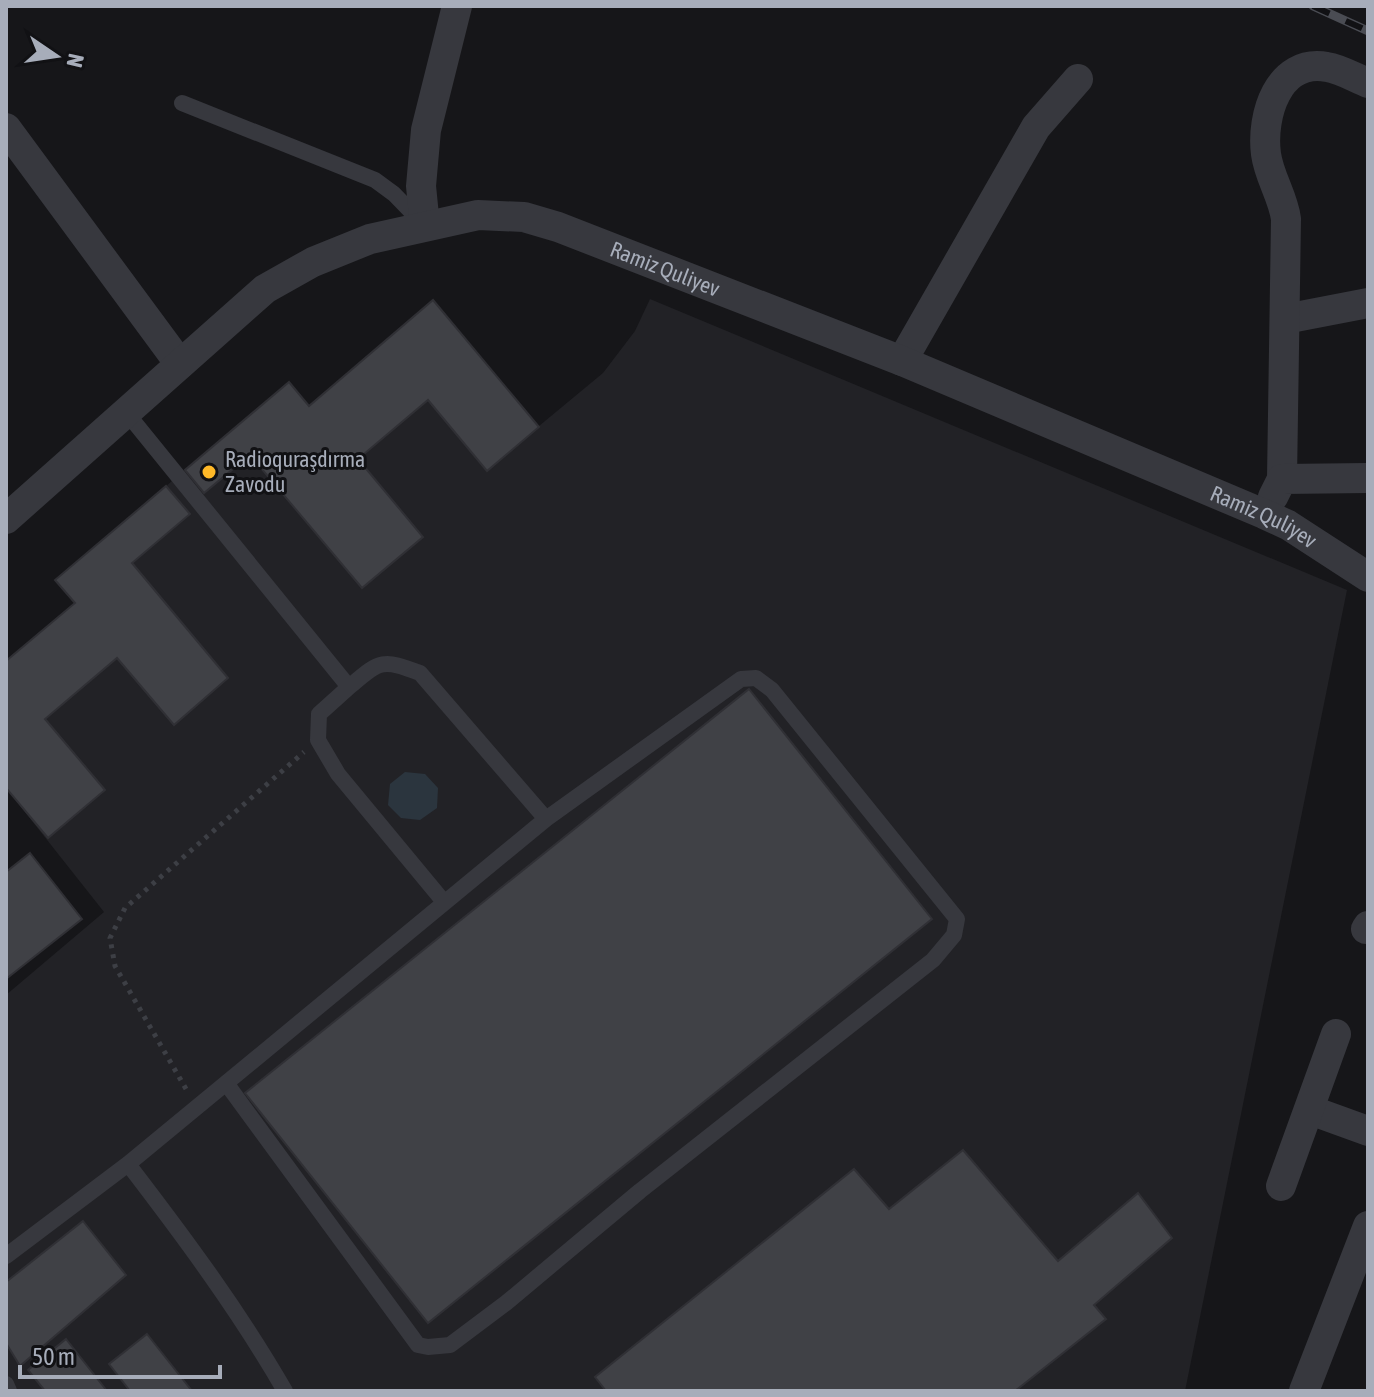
<svg xmlns="http://www.w3.org/2000/svg" width="1374" height="1397" viewBox="0 0 1374 1397" font-family="'Asap Condensed',sans-serif">
	<style>
		.built { fill: #222226 }
		.water { fill: #2b353e }
		.building { fill: #404146; stroke: #303035; stroke-width: 2 }
		.lines { fill: none; stroke-linecap: round; stroke-linejoin: round }
		.path { stroke: #3d3f45; stroke-width: 5; stroke-dasharray: 4 6; stroke-linecap: butt }
		.service { stroke: #37383e; stroke-width: 16 }
		.minor { stroke: #37383e; stroke-width: 30 }
		.rail-casing { stroke: #4a4c53; stroke-width: 9 }
		.rail { stroke: #111114; stroke-width: 6; stroke-dasharray: 18; stroke-linecap: butt }
		.poi-dot { fill: #ffb928; stroke: #111114; stroke-width: 3 }
		.labels { text-anchor: middle; dominant-baseline: central; stroke-width: 6; stroke-linejoin: round; paint-order: stroke }
		.street-label { font-size: 22px; fill: #a7adba; stroke: #111114 }
		.poi-label { font-size: 22px; fill: #a7adba; stroke: #111114; text-anchor: start }
	</style>
	<rect width="100%" height="100%" fill="#161619"/>
	<path class="built" d="M650 299 1347 590 1185 1391H6V995L104 912 6 788V661L75 603 55 580 289 382 309 406 433 300 539 426 603 373 635 331Z"/>
	<path class="water" d="M405 772 425 774 438 788 437 808 420 820 401 818 388 805 390 784Z"/>
	<path class="building" d="M433 300 539 427 487 471 428 400 358 459 423 537 362 588 250 455 204 493 185 470 289 382 309 406Z
		M166 486 190 514 132 563 228 678 174 725 117 658 45 719 105 790 48 838 6 788V661L75 603 55 580Z
		M749 689 932 919 428 1323 245 1093Z
		M30 853 82 919 6 979V872Z
		M963 1150 1058 1261 1138 1193 1172 1238 1094 1305 1106 1319 1015 1391H606L595 1377 854 1169 889 1209Z
		M83 1221 126 1275 20 1366 6 1343V1282Z
		M147 1334 192 1391H130L109 1364Z
		M66 1339 107 1391H45L28 1370Z"/>
	<g class="lines">
		<path class="path" d="M186 1089 115 966 110 938 125 908 304 752"/>
		<path class="service" d="M182 103 375 180 394 194 424 225
			M126 412 349 687 319 714 318 740 338 774 444 902
			M349 687C380 661 381 658 420 673L546 819
			M128 1164C184 1237 239 1311 285 1391
			M6 1256 128 1164 546 819 741 679 756 678 772 690 957 919 954 935 933 960 640 1191 506 1303 450 1345 428 1347 418 1345 226 1083
			M6 1384 9 1391"/>
		<g class="minor">
			<path d="M6 128 180 364"/>
			<path d="M425 226 421 186 426 130 457 6"/>
			<path d="M1285 319 1368 303"/>
			<path d="M902 361 1036 127 1078 79"/>
			<path d="M1282 479 1286 219C1283 196 1269 177 1266 154 1261 116 1278 58 1327 67 1341 69 1355 78 1368 83"/>
			<path d="M1273 497 1282 479 1368 478"/>
			<path id="s1" d="M6 519 265 289 313 262 370 239 478 215 524 217 558 227 902 361 1264 514 1288 525 1368 577"/>
			<path d="M1366 929 1368 926"/>
			<path d="M1310 1110 1368 1131"/>
			<path d="M1281 1186 1336 1034"/>
			<path d="M1304 1391 1368 1226"/>
		</g>
		<g class="rail-casing">
			<path id="rail" d="M1313 6 1368 31"/>
		</g>
		<use href="#rail" class="rail"/>
	</g>
	<circle class="poi-dot" cx="209" cy="472" r="8"/>
	<g class="labels">
		<g class="street-label">
			<text stroke="none"><textPath href="#s1" startOffset="770">Ramiz Quliyev</textPath></text>
			<text stroke="none"><textPath href="#s1" startOffset="1418">Ramiz Quliyev</textPath></text>
		</g>
		<g class="poi-label">
			<text x="225" y="459">Radioquraşdırma<tspan x="225" dy="25">Zavodu</tspan></text>
		</g>
	</g>
	<rect width="1374" height="1397" fill="none" stroke="#a7adba" stroke-width="16"/>
	<g transform="translate(56 56) rotate(103)" stroke="#111114" stroke-width="6" paint-order="stroke">
	<path d="M0-6L14 30L0 20L-14 30Z" fill="#a7adba"/>
	<text y="-12" font-size="22" font-weight="bold" text-anchor="middle" fill="#a7adba">N</text>
	</g>
	<path d="M20 1365v12h200v-12" fill="none" stroke="#a7adba" stroke-width="4"/>
	<text x="32" y="1365" font-size="24" fill="#a7adba" stroke="#111114" stroke-width="6" paint-order="stroke">50 m</text>
</svg>
